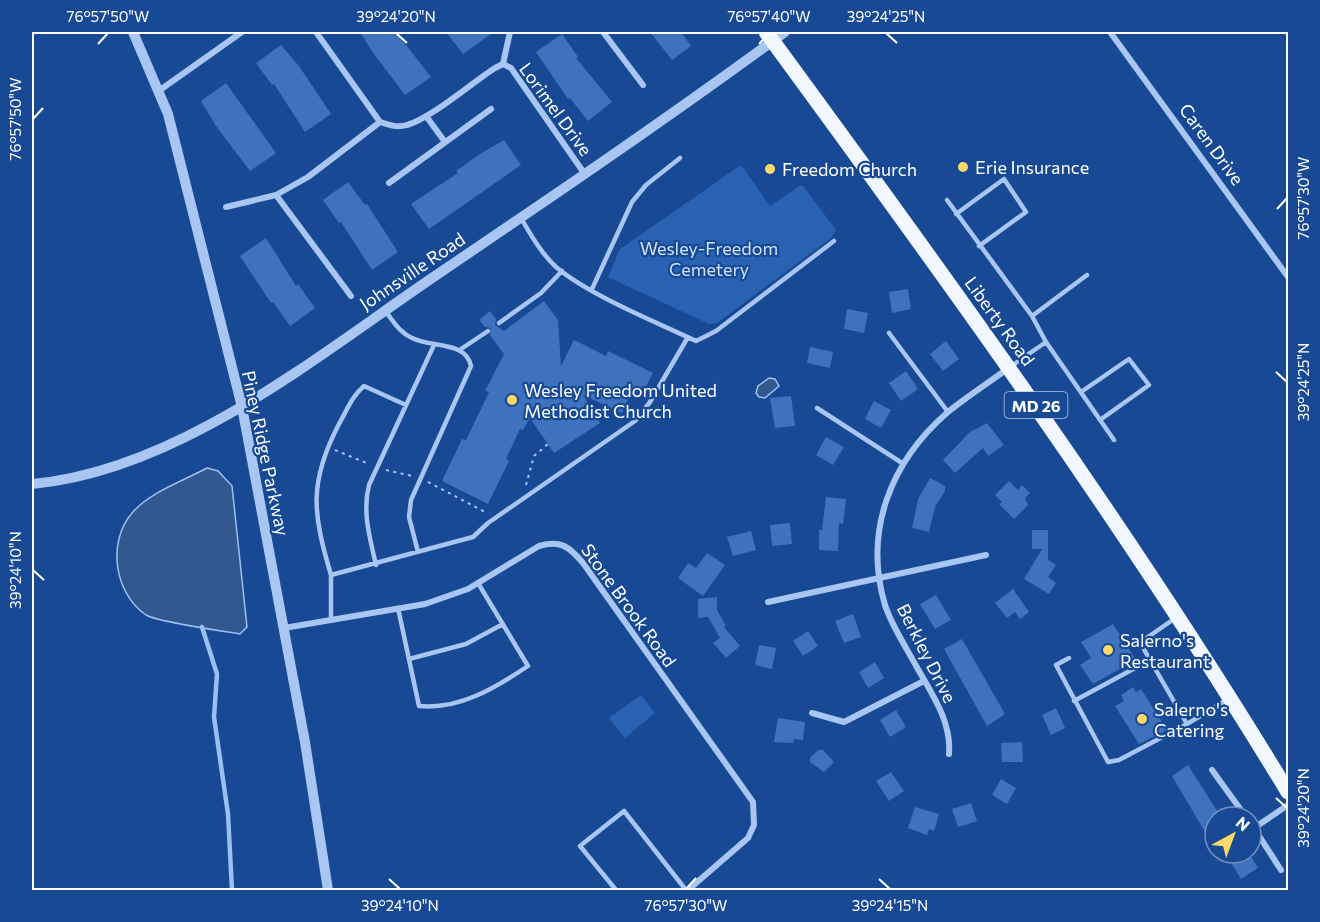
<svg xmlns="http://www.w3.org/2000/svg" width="1320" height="922" viewBox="0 0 1320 922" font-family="Commissioner,sans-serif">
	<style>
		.green { fill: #2a62b3 }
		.water { fill: #33578f; stroke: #9ac0f3; stroke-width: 1.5 }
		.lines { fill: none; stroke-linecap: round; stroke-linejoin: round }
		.stream { stroke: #9ac0f3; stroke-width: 4.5 }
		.building { fill: #3f72bc }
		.path { stroke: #a8c6f1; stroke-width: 2; stroke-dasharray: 3 4.5; stroke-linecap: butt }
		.service { stroke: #a8c6f1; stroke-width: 4.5 }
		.minor { stroke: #a8c6f1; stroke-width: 6 }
		.tertiary { stroke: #a8c6f1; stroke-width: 10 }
		.primary { stroke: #f1f6ff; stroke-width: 15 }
		.ticks { fill: none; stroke: #fff; stroke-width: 2 }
		.poi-dot { fill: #ffd967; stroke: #174994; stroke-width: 2 }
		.labels { text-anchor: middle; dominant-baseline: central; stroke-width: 4.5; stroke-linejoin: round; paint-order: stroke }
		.shield { fill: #174994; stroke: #b9c8df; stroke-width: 1.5 }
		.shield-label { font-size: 16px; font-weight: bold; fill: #fff }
		.street-label { font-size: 18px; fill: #fff; stroke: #174994 }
		.poi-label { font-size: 18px; fill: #fff; stroke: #174994; text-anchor: start }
		.park-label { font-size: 18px; fill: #cfe1fc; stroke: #174994 }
		.neatline { fill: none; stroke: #fff; stroke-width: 2 }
		.ticks-label { font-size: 15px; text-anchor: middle; fill: #fff }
	</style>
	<rect width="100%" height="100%" fill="#174994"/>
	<path class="green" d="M741 165 770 206 801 185 804 187 836 230 831 238 717 323 709 324 608 277 620 249Z
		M641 695 655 713 625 738 609 718Z"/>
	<path class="water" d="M769 378 775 379 779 386 765 398 759 397 756 393 758 386Z
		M207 468 218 471 232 486 247 627 240 634C223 631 157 622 146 615 114 593 107 542 132 513 150 492 183 481 207 468Z"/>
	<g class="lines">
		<path class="stream" d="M202 627 217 674 214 717 228 814 232 890"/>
	</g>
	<path class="building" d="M360 32H396L431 77 405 95 371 50Z
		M446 32H494L463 54Z
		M650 32H681L691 46 672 60Z
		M562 34 578 57 576 58 612 102 588 121 570 98 568 99 536 52Z
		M281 45 299 66 331 114 305 132 274 84 272 85 256 63Z
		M226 83 276 153 250 171 216 126 201 101Z
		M504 140 521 165 429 229 411 204 458 173 456 171 480 154Z
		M348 182 365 205 367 204 398 252 372 270 341 222 339 223 323 200Z
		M266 238 296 286 298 284 315 308 290 326 273 302 271 303 240 256Z
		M908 289 911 309 892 313 889 292Z
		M544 301 558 320 561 366 574 340 606 356 608 351 653 373 642 394 632 390 622 413 583 395 600 423 554 453 530 418 523 430 520 429 506 459 509 461 488 504 442 481 462 439 466 440 489 392 485 391 504 354 490 335 491 328 485 327 479 320 490 311 496 319 495 325 504 331Z
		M847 309 868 313 864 333 844 329Z
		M946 341 959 359 943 371 930 354Z
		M810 347 833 352 830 368 807 363Z
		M906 371 918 389 901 401 889 383Z
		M791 396 795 426 775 428 770 398Z
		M874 401 891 410 881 428 865 419Z
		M987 423 1004 445 988 456 983 448 955 473 943 460 970 432Z
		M826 437 844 447 833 465 816 455Z
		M930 478 945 486V491L935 507 929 532 912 528 918 499Z
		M1009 481 1018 490 1022 485 1030 493 1025 498 1028 505 1014 519 999 504 1002 502 995 495Z
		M826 497 846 499 843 524 839 523 838 551 819 550V530H822Z
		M790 523 792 544 772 546 770 525Z
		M1032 530H1048V560L1056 565 1048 577 1056 583 1049 594 1024 579 1042 549H1032Z
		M751 531 756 550 733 556 727 537Z
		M707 553 725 565 703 596 678 578 688 563 696 568Z
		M1013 589 1029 612 1020 619 1015 612 1007 618 995 603Z
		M936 595 951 620 935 629 920 604Z
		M717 597V610L726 626 724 627 740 646 726 658 713 643 720 638 708 617 698 618V599Z
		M853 614 861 637 844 643 835 621Z
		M1113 624 1136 660 1093 684 1080 665 1091 658 1081 642Z
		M808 631 818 646 803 656 793 641Z
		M962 639 1005 714 987 726 944 649Z
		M759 645 776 648 772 669 755 665Z
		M875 662 884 678 868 688 859 672Z
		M1133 687 1136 692 1141 689 1167 730 1139 744 1115 706 1124 701 1121 695Z
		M1056 708 1065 728 1051 735 1042 715Z
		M896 710 906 727 890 737 880 720Z
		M778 718 805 722 803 740 794 739 793 743 774 742Z
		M1022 742 1023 762H1002L1001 743Z
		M818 750H823L834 762 824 772 810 762V758Z
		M1188 765 1221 817H1215V849L1172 776Z
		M891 772 904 791 889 801 876 781Z
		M1001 779 1016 788 1007 804 992 795Z
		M971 803 977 821 958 827 952 809Z
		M915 807 939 814 934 831 929 829 927 835 908 828Z
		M1225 853H1249L1258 868 1241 879Z"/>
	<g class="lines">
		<path class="path" d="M335 450 369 464
			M386 470 412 476
			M428 482 487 513
			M526 485 534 456 548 444"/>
		<path class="service" d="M947 200 1032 316 1046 342 1114 440
			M956 214 1004 179 1026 212 979 246
			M521 218C531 235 541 253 556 267 589 295 656 322 696 341L716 331 834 241
			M592 289 632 202 646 185 680 158
			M386 312C394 322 400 333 412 338 432 348 466 341 471 366L411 500 409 517 418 552
			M1032 316 1087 275
			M499 323 541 293 562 271
			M889 333 948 412
			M461 349 488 331
			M1010 367 1046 342
			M1081 392 1129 359 1149 385 1100 420
			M817 408 902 463
			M376 565C370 538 362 512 369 485L434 345
			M331 575C313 514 308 483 339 424 347 410 352 396 364 386L406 405
			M398 608 419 706C459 710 495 688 528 666L478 583
			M331 619V575L473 537 488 523 635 421 650 402 688 337
			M1174 619 1145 639 1142 646 1187 724
			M1069 658 1056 665 1108 762 1119 760 1187 724 1228 699
			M409 659 466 644 503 624
			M1074 701 1150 660
			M616 890 580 846 624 811 686 890"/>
		<path class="minor" d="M316 32 380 122C389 125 397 128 407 125 430 119 473 82 495 68L503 64 511 68 584 173
			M603 32 643 85
			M1110 32 1288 277
			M503 64 510 32
			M160 90 242 32
			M426 116 445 142
			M389 183 491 109
			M276 195 351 296
			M226 207 276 195 308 177 380 122
			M768 602 986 555
			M284 628 425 604 468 589 539 546C560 540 569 546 583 563L753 802 754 825 748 838 688 890
			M812 713 844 722 924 681
			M949 754C952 720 929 690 914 662 904 644 891 624 885 605 863 531 891 461 948 412 966 397 987 384 1007 369
			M1212 770 1246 817
			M1251 824 1254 828 1288 805
			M1254 828 1281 870"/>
		<path class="tertiary" d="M133 32 168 114 242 407 305 742 328 890
			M32 484C178 471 317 356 435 276 553 196 671 116 785 32"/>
		<path class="primary" d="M766 32C948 280 1128 528 1288 792"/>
	</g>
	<path class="ticks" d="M396 33 407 43M886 33 897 43M98 44 108 33M759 44 769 33M33 119 43 108M1277 209 1287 198M1276 372 1287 382M33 570 44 580M1276 798 1287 808M389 879 400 889M879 879 890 889M686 889 696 878"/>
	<g class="poi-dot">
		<circle cx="963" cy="167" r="6"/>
		<circle cx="770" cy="169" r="6"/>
		<circle cx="512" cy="400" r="6"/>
		<circle cx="1108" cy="650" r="6"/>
		<circle cx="1142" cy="719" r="6"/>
	</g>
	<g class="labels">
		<rect class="shield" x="1004.5" y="392" width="63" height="26" rx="4.5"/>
		<g class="shield-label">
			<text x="1036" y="405">MD 26</text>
		</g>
		<g class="street-label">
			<text transform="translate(556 109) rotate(54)">Lorimel Drive</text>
			<text transform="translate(1212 144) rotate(54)">Caren Drive</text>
			<text transform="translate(412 271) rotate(-34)">Johnsville Road</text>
			<text transform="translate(1000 321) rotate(54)">Liberty Road</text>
			<text transform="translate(266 453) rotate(78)">Piney Ridge Parkway</text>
			<text transform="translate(629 605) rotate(54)">Stone Brook Road</text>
			<text transform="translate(927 653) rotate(63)">Berkley Drive</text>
		</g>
		<g class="poi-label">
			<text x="975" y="167">Erie Insurance</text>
			<text x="782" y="169">Freedom Church</text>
			<text x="524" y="390">Wesley Freedom United<tspan x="524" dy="21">Methodist Church</tspan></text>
			<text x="1120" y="640">Salerno's<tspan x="1120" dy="21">Restaurant</tspan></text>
			<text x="1154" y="709">Salerno's<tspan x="1154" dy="21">Catering</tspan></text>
		</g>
		<g class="park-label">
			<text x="709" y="248">Wesley-Freedom<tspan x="709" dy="21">Cemetery</tspan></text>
		</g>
	</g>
	<rect width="1320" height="922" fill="none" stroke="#174994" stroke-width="66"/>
	<g transform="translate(1233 835) rotate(41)"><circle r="28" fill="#174994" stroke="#7492bf" stroke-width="1.5"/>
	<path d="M0-4.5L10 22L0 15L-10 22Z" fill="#ffd967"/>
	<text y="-9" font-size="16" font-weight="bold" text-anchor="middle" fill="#ffffff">N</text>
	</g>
	<rect x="33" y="33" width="1254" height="856" class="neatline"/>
	<g class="ticks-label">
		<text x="108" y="22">76°57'50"W</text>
		<text x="396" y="22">39°24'20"N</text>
		<text x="769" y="22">76°57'40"W</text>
		<text x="886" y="22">39°24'25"N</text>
		<text transform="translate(16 119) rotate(-90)" y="5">76°57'50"W</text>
		<text transform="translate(1304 198) rotate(-90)" y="5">76°57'30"W</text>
		<text transform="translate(1304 382) rotate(-90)" y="5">39°24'25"N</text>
		<text transform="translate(16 570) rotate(-90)" y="5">39°24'10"N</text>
		<text transform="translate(1304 808) rotate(-90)" y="5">39°24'20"N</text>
		<text x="400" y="911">39°24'10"N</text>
		<text x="686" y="911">76°57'30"W</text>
		<text x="890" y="911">39°24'15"N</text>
	</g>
</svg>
